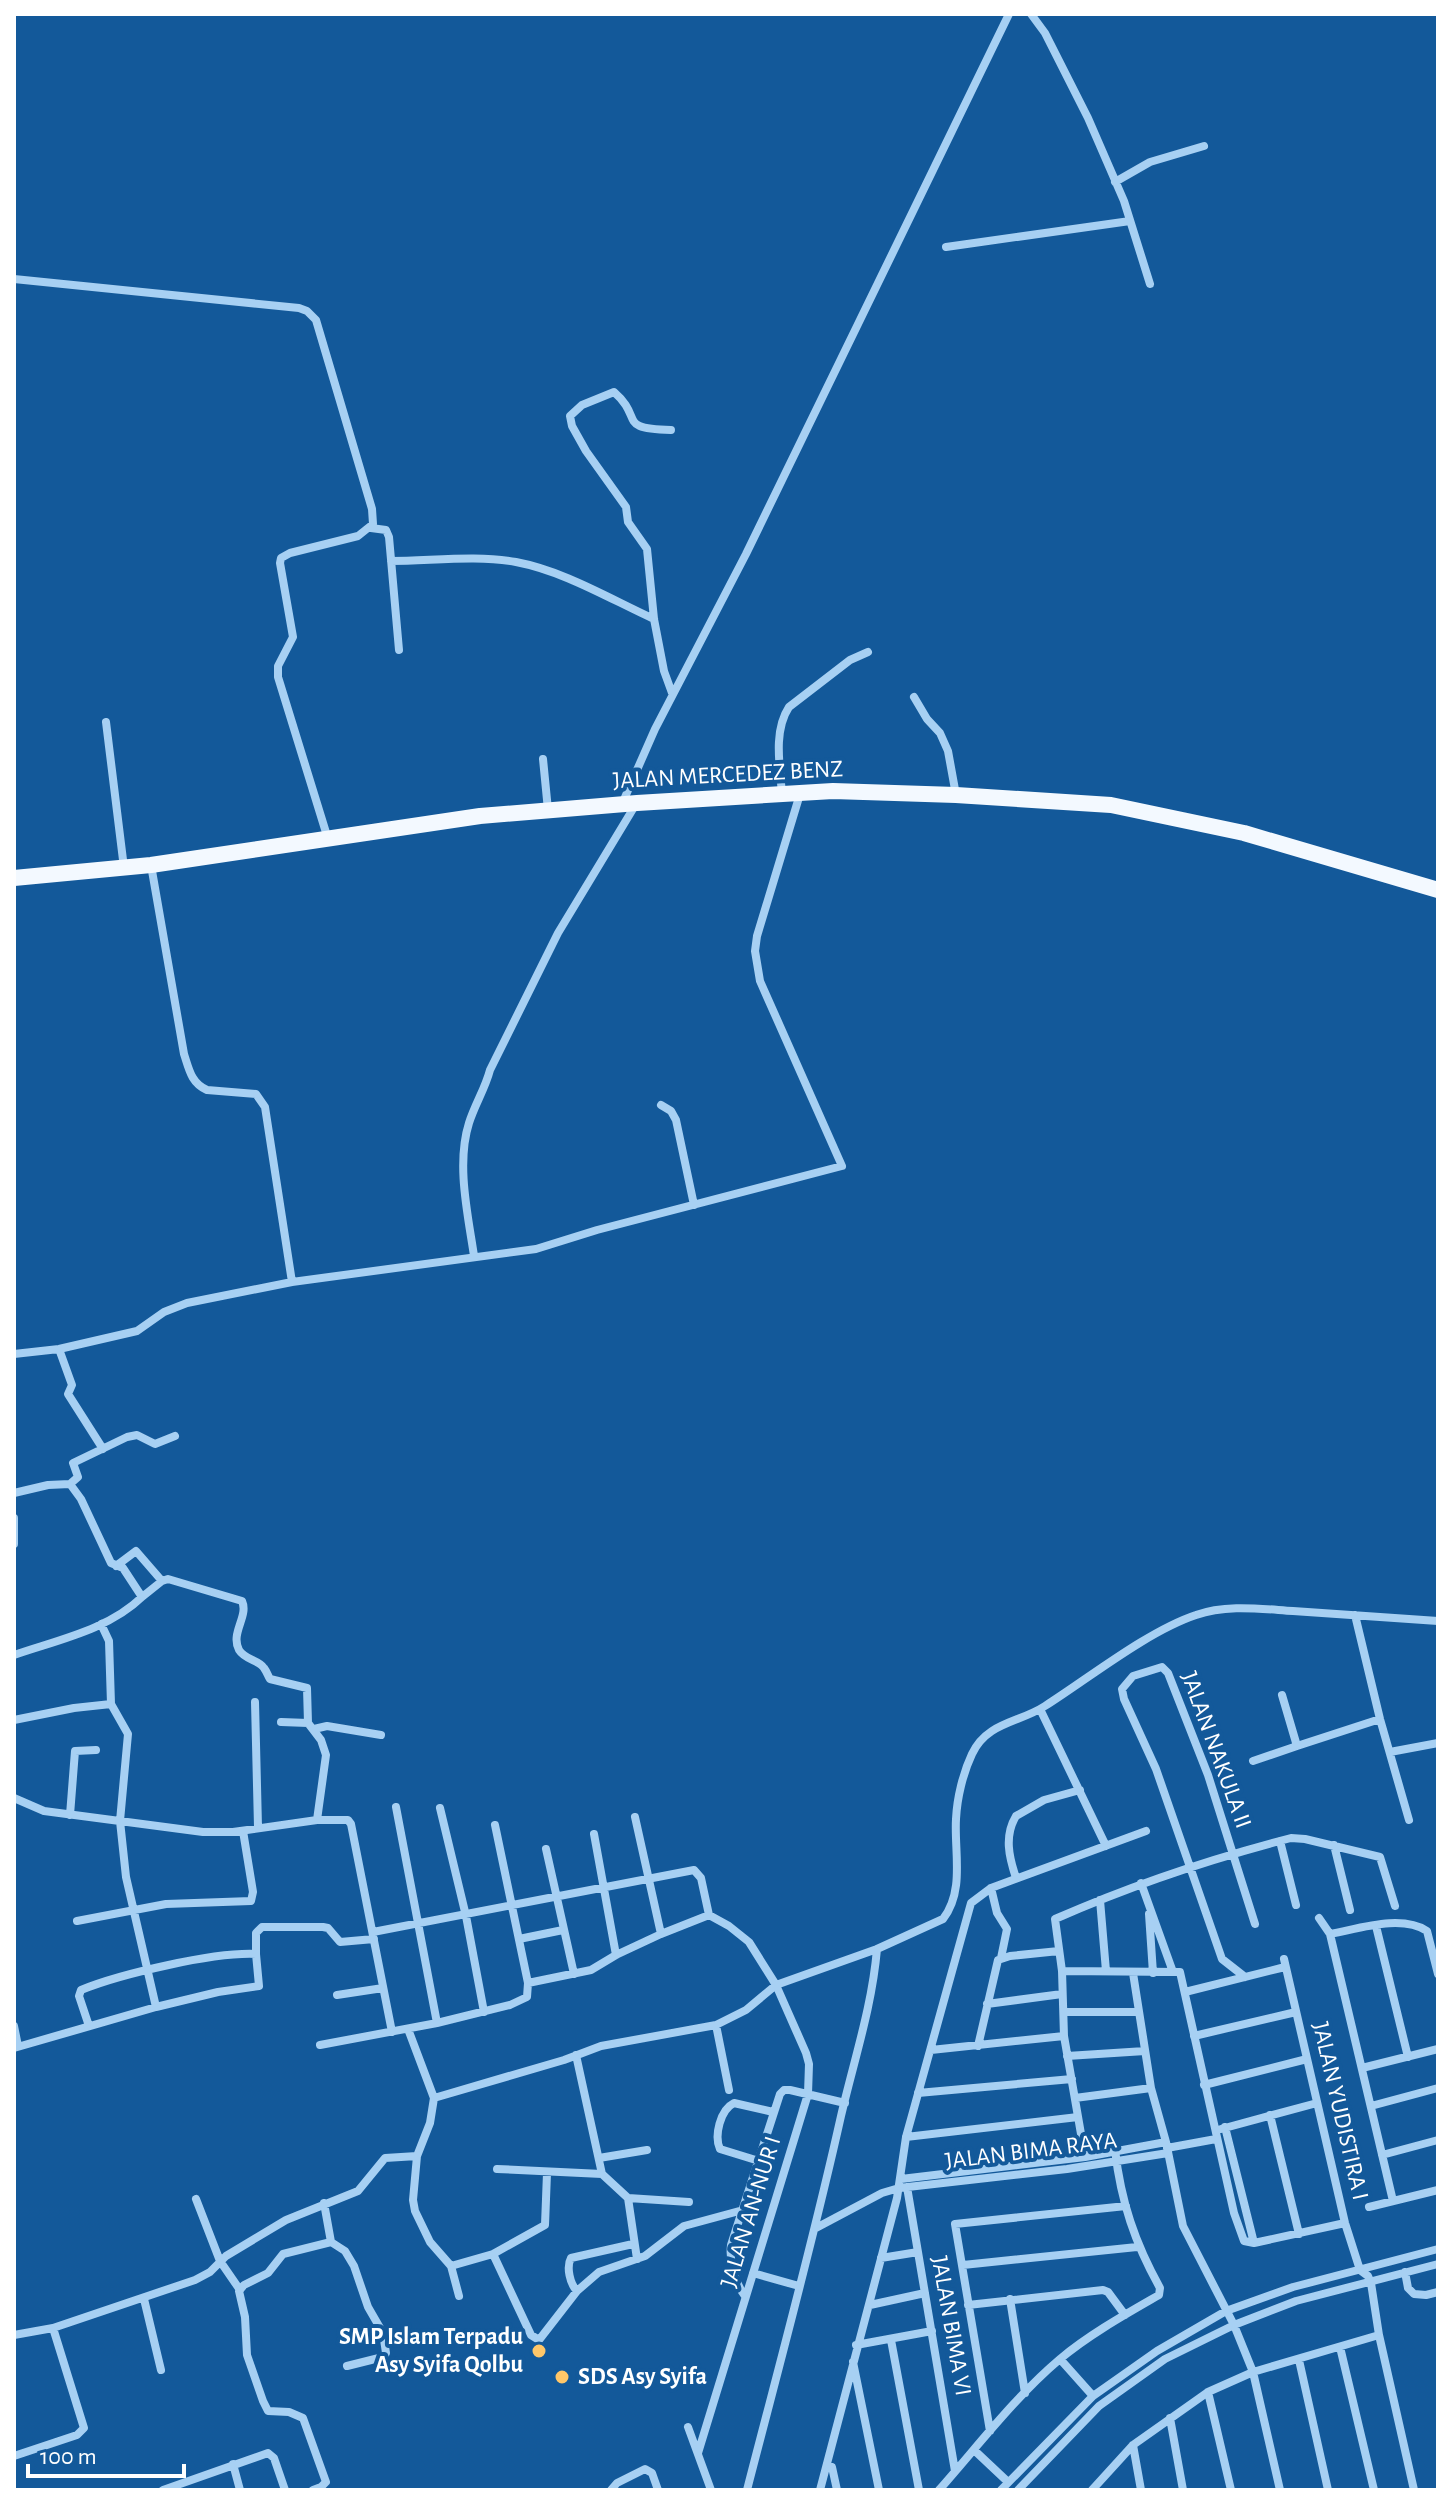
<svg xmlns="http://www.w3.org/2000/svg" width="1452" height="2504" viewBox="0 0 1452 2504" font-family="'Alegreya Sans',sans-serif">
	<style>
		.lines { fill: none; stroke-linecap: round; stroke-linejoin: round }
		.minor { stroke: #a7d0f3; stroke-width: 8 }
		.primary { stroke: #f3f9ff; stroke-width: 16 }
		.poi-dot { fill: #ffc769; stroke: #13599a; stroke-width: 3 }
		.labels { text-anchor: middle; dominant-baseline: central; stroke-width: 8; stroke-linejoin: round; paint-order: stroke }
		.street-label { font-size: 24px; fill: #fff; stroke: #13599a }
		.poi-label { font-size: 24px; font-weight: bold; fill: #fff; stroke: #13599a; text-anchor: end }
	</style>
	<rect width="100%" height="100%" fill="#13599a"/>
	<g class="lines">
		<path class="minor" d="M1031 14 1045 33 1088 118 1124 201 1150 284
			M1115 182 1150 162 1204 146
			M946 247 1130 221
			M14 279 299 308 307 311 316 320 372 509 373 524 358 536 290 553 281 558 280 563 293 637 278 666V677L328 839
			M671 430C616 429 644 418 614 392L582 405 570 416 572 426 586 451 626 507 628 522 647 549 654 619 664 671 672 693
			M371 528 386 530 389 537 399 650
			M391 561C431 561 477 555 516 562 564 571 610 599 654 619
			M914 697 927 719 940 733 948 751 956 795
			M106 722 124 868
			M543 759 548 810
			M782 794C780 767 773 731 789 707L850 660 868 652
			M622 804 655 729 746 554 1009 14
			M151 865 184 1054C189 1069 191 1083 207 1090L256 1094 265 1107 292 1282
			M661 1105 671 1111 676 1120 694 1205
			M474 1256C468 1215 456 1164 469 1123 475 1104 485 1089 490 1070L558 933 636 804
			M59 1349 72 1385 68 1394 103 1449
			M14 1354 59 1349 137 1331 164 1312 187 1303 292 1282 536 1249 597 1230 842 1166 760 981 755 951 757 936 800 794
			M70 1484 78 1477 73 1463 127 1437 137 1435 155 1444 175 1436
			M14 1493 48 1485 70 1484 81 1499 111 1563 123 1568 142 1597 162 1581 168 1579 242 1601C249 1616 230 1633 239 1650 245 1660 259 1660 264 1668 267 1672 268 1676 270 1679L307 1688 308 1723
			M14 1518V1544
			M116 1566 136 1551 162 1581
			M1355 1615 1380 1719 1409 1820
			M101 1624 109 1641 111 1704 128 1734 120 1821 126 1877 156 2007
			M14 1655C57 1640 108 1630 142 1597
			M255 1702 258 1827
			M1040 1709 1106 1846
			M14 1720 74 1708 111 1704
			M281 1722 308 1723 321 1740 326 1755 317 1820
			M314 1729 327 1726 381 1735
			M1297 1746 1380 1719
			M1390 1752 1438 1743
			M1253 1761 1297 1746 1282 1695
			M14 1798 44 1811 203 1832H233L317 1820H348L351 1824 392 2032
			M396 1807 437 2023
			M440 1808 466 1916 484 2012
			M70 1815 75 1751 96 1750
			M635 1817 661 1934
			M594 1834 616 1955
			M1280 1841 1296 1905
			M1334 1845 1350 1910
			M546 1849 574 1974
			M1016 1878C1009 1857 1004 1836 1016 1816L1044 1800 1080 1790
			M1141 1883 1173 1972
			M991 1888 997 1913 1007 1929 1001 1958
			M1100 1900 1106 1971
			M1149 1914 1153 1973
			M1319 1918 1330 1934 1393 2201
			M77 1921 166 1904 251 1901 253 1892 243 1831
			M1376 1926 1408 2057
			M373 1932 694 1870 701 1878 709 1915 729 1926 749 1942 776 1985 806 2053 809 2064 808 2094 698 2453
			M1330 1934C1358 1929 1401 1914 1427 1931L1438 1974
			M519 1939 563 1930
			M1284 1959 1345 2223 1360 2270 1368 2276 1371 2283 1379 2335 1414 2490
			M1062 1971 1180 1972 1234 2213 1244 2241 1254 2243 1345 2223
			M1133 1973 1151 2088 1166 2142 1183 2226 1234 2325 1253 2372 1280 2490
			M1245 1977 1222 1959 1156 1769 1124 1699 1122 1689 1133 1676 1162 1667 1168 1673 1208 1775 1255 1924
			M528 1983 591 1970 616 1955 661 1934 709 1915
			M1185 1992 1285 1967
			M337 1995 383 1988
			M987 2004 1062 1994
			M1064 2012H1138
			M716 2025 729 2090
			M14 2026 18 2046
			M89 2026 79 1996 81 1990C120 1974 214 1952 256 1954V1933L262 1927H323L328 1928 340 1942 374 1939
			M408 2029 434 2098
			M1194 2036 1296 2012
			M320 2045 437 2023 510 2005 527 1997 528 1983 495 1825
			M978 2046 998 1960 1010 1956 1059 1951
			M14 2048 156 2007 218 1992 259 1986 256 1954
			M931 2050 1064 2036
			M576 2055 602 2174 628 2198 637 2259
			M1067 2056 1145 2051
			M1362 2068 1438 2049
			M1204 2085 1307 2059
			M918 2093 1072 2079
			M1075 2098 1151 2088
			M1371 2106 1438 2088
			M1270 2115 1299 2234
			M1225 2127 1254 2243
			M1221 2129 1317 2103
			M906 2137 1078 2117
			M1167 2148 1216 2139
			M1382 2155 1438 2140
			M417 2156 413 2200 415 2211 430 2242 451 2266 459 2296
			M1085 2157 1064 2036 1062 1971 1055 1919C1132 1885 1210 1859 1291 1838L1305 1839 1380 1857 1395 1906
			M599 2158 647 2150
			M759 2161 720 2149C714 2136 720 2110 734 2103L773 2112
			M497 2169 602 2174
			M901 2179 1085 2157 1166 2142
			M907 2187 955 2471
			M628 2198 689 2202
			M196 2199 220 2261 240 2290
			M324 2203 331 2242 345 2251 354 2266 368 2307 383 2333 386 2353 383 2357 347 2366
			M1369 2207 1438 2190
			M816 2228 882 2193 899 2188 1067 2169 1168 2153
			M493 2254 545 2225 547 2173
			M881 2258 918 2252
			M963 2265 1137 2247
			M451 2266 493 2254 531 2335 539 2340 577 2291 599 2272 645 2256 684 2226 743 2210
			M1405 2272 1408 2288 1414 2294 1426 2295 1438 2292
			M753 2273 799 2286
			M577 2291C570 2284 566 2267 571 2258L633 2244
			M745 2296C735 2283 729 2262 731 2245L780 2094 784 2090H790L845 2103
			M144 2299 161 2370
			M1010 2299 1025 2393
			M870 2305 925 2293
			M968 2305 1103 2290 1108 2292 1125 2315
			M14 2335 53 2328 195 2280 210 2272 226 2256 286 2220 358 2191 385 2158 417 2156 430 2123 434 2098 564 2060 601 2046 716 2025 746 2010 776 1985 877 1949 943 1919C965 1891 954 1851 956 1819 957 1798 963 1773 972 1754 987 1722 1019 1723 1045 1706 1089 1678 1148 1631 1196 1615 1226 1604 1261 1609 1293 1611 1341 1614 1389 1618 1438 1621
			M891 2340 919 2490
			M856 2345 932 2331
			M1340 2347 1374 2490
			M1060 2359 1093 2396
			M1299 2360 1328 2490
			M853 2362 879 2490
			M1208 2392 1231 2490
			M1170 2418 1183 2490
			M688 2427 711 2490
			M990 2431 955 2224 1126 2206
			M1133 2445 1141 2490
			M974 2450 1008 2482
			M14 2456 77 2435 84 2428 53 2328
			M233 2464 240 2490
			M827 2465 832 2467 837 2490
			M163 2490 268 2453 274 2458 285 2490
			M313 2490 321 2487 326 2482 303 2418 289 2412 268 2411 263 2401 247 2355 245 2317 239 2291 244 2285 268 2273 283 2254 331 2242
			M611 2490 617 2483 645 2469 652 2473 658 2490
			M747 2490C779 2366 813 2242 841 2116 854 2060 872 2007 877 1949
			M820 2490 897 2198 906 2137 971 1903 991 1888 1146 1831
			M939 2490C978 2446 1015 2397 1060 2359 1090 2334 1126 2314 1159 2295L1160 2288C1135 2243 1121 2202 1115 2150
			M1001 2490 1093 2396 1157 2351 1226 2311 1293 2287 1438 2249
			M1018 2490 1099 2406 1165 2359 1234 2325 1296 2301 1438 2264
			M1092 2490 1133 2445 1208 2392 1253 2372 1379 2335"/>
		<path class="primary" d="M14 878 151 865 480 816 637 803 833 791 956 795 1111 805 1244 833 1438 890"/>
	</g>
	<g class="poi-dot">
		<circle cx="539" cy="2351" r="8"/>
		<circle cx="562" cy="2377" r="8"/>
	</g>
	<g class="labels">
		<g class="street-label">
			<text transform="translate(728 775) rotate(-3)">JALAN MERCEDEZ BENZ</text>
			<text transform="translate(1216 1750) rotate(70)">JALAN NAKULA II</text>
			<text transform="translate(1340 2111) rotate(77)">JALAN YUDISTIRA I</text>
			<text transform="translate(1031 2151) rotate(-7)">JALAN BIMA RAYA</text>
			<text transform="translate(751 2212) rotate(-73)">JALAN AN-NUR I</text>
			<text transform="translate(951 2326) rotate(80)">JALAN BIMA VI</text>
		</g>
		<g class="poi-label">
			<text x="523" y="2337">SMP Islam Terpadu<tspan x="523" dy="28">Asy Syifa Qolbu</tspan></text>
			<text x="578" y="2377" text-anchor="start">SDS Asy Syifa</text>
		</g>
	</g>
	<rect width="1452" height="2504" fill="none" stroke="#ffffff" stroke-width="32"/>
	<path d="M28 2464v12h156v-12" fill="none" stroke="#ffffff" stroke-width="4"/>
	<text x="40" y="2464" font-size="24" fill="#ffffff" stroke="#13599a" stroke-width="6" paint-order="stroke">100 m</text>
</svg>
